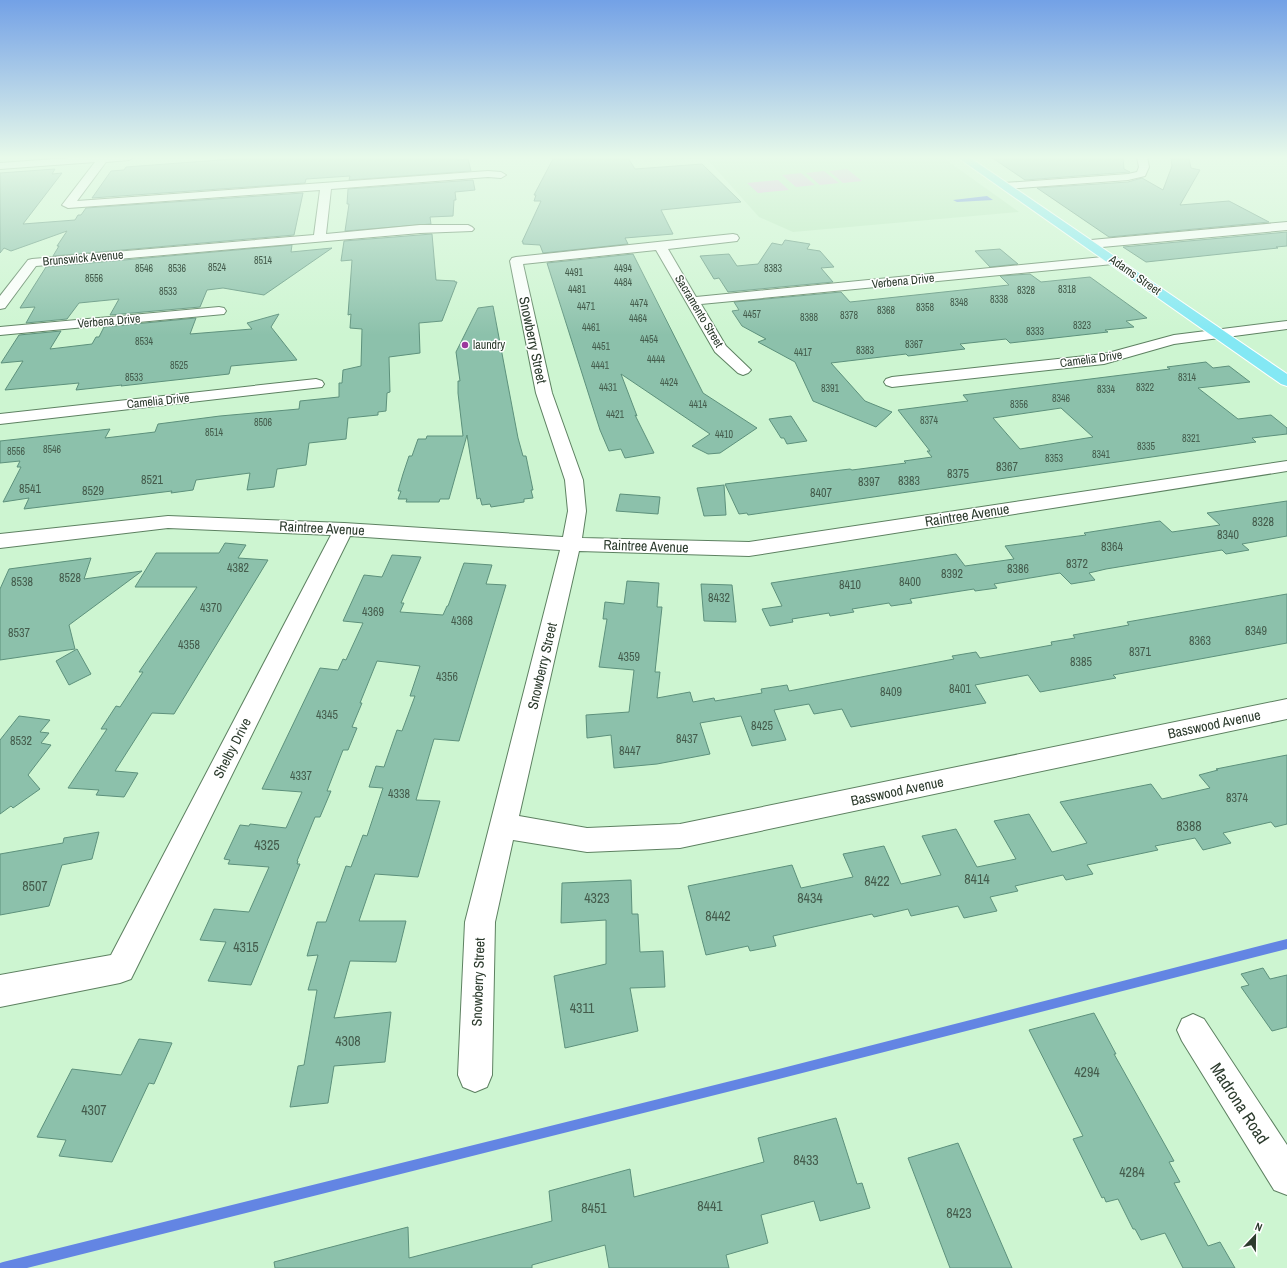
<svg xmlns="http://www.w3.org/2000/svg" width="1287" height="1268" viewBox="0 0 1287 1268" font-family="'Archivo Narrow',sans-serif">
	<style>
		.built { fill: #bbe9c0 }
		.green { fill: #e5b1e3 }
		.water { fill: #6385e3 }
		.lines { fill: none; stroke-linecap: round; stroke-linejoin: round }
		.stream { fill: #6385e3; fill-rule: evenodd }
		.building { fill: #8cc1ab; stroke: #5d917c; fill-rule: evenodd }
		.minor-casing { stroke: #5d8161; stroke-width: 2 }
		.major-casing { stroke: #fff; stroke-width: 2 }
		.minor { fill: #fff; fill-rule: evenodd }
		.major { fill: #83e8f4; fill-rule: evenodd }
		.poi-dot { fill: #9c389d; stroke: #fff; stroke-width: 1.5 }
		.labels { text-anchor: middle; dominant-baseline: central; stroke-width: 3; stroke-linejoin: round; paint-order: stroke }
		.far-number-label { font-size: 10px; fill: #445c4c }
		.far-street-label { font-size: 12px; fill: #2c3b2d; stroke: #fff }
		.far-poi-label { font-size: 12px; fill: #2c3b2d; stroke: #fff; text-anchor: start }
		.number-label { font-size: 12px; fill: #445c4c }
		.street-label { font-size: 14px; fill: #2c3b2d; stroke: #fff }
		.near-number-label { font-size: 14px; fill: #445c4c }
		.near-street-label { font-size: 17px; fill: #2c3b2d; stroke: #fff }
	</style>
	<rect width="100%" height="100%" fill="#cdf5d1"/>
	<path class="built" d="M642 157H942L1019 212 793 232 759 217 706 158 645 162Z"/>
	<path class="green" d="M847 169 862 181 843 183 829 171Z
		M824 171 839 183 820 185 806 173Z
		M801 173 815 185 796 187 782 175Z
		M778 180 789 190 758 193 747 183Z"/>
	<path class="water" d="M987 196 993 200 957 202 953 200Z"/>
	<g class="lines">
		<path class="stream" d="M1287 939V949L771 1081 27 1268H0V1263L3 1262 771 1071Z"/>
	</g>
	<path class="building" d="M260 157H456L457 160 468 159 471 171 349 180 350 176 306 179 305 183 92 198 111 171 124 170 126 167Z
		M554 157 628 158 635 169 702 164 741 202 661 210 673 234 625 238 628 244 543 253 540 245 523 244V242H522L541 201H534L536 195H534Z
		M991 157H1123L1124 169 1130 172 1025 180Z
		M1171 157 1189 158 1191 168 1200 170 1180 205 1229 201 1269 222 1109 237 1037 188 1128 182 1142 178 1163 190 1172 166Z
		M55 169 52 174 62 173 23 224 75 220 78 215H81L86 208 303 193 294 235 53 256 59 246H57L67 231 11 251 4 248 0 253V173Z
		M473 180 475 190 455 192 456 200H454L453 216 430 217 431 224 345 231 349 204H347L348 189Z
		M1287 232V246L1276 247 1278 248 1146 262 1123 247Z
		M432 234 436 280 455 281V282H457L442 321 419 323 420 353 389 357 390 392 387 393 386 411 378 412V415L348 418 346 439 309 443 306 465 277 469 274 487 247 490 250 473 196 480 193 490 171 493 172 491 24 509 29 498 3 502 21 467H17L20 461 0 463V441L110 429 105 438 155 432 158 424 220 416 299 409 300 401 339 397V383H342L343 370 361 366 362 329 350 328 351 314 348 315 352 260 341 261 344 241Z
		M785 240 810 244 807 249 820 251 834 267 821 268 833 282 728 292 719 278 714 279 700 256 729 254 737 266 758 264 772 243 782 245Z
		M292 245 291 252 332 248 264 295 223 288 207 290 200 307 110 315 119 299 79 303 67 319 26 323 35 307 20 308 46 267Z
		M1000 249 1018 264 990 267 975 251Z
		M633 254 703 393 757 428 720 453 708 454 692 446 710 434 621 374 637 416 635 415 654 453 625 458 621 449 609 451 600 430 547 263Z
		M1030 274 1041 282 1090 277 1147 318 1126 321 1134 327 1105 330 1108 332 1010 343 1006 339 960 344 965 349 908 356 906 354 831 363 865 401 892 412 876 427 813 401 795 362 758 342 766 339 742 326 732 311 739 310 734 302 841 292 850 302 1009 285 1000 276Z
		M493 306 518 438 523 456H526L533 490H531L533 498 524 499V502L491 507 490 504 482 505 480 498 477 499 467 435 449 499H440L439 502H406L407 499H398L401 491H398L403 474 409 456H412L418 439H426L427 436H463L458 393V381H460L456 352 478 308Z
		M279 314 271 327 297 360 231 366 229 374 121 386 122 385 76 390 79 383 5 390 23 361 1 363 19 335 61 331 50 349 92 344 96 337H99L104 327 196 318 190 334 252 329 247 323Z
		M1206 362 1213 368 1229 366 1250 382 1198 388 1238 419 1271 415 1287 428V434L1252 438 1256 442 748 515 747 513 739 514 725 484 850 469 852 470 906 463 904 461 932 457 927 451H930L898 410 968 401 963 395 1170 369 1167 367ZM1061 408 1093 437 1020 449 993 418Z
		M791 416 807 441 787 444 784 438H781L769 419Z
		M724 485 726 515 704 516 697 488Z
		M620 494 660 497 658 514 616 511Z
		M1287 501V536L1242 544 1249 550 1226 554 1222 550 1191 555 1106 569 1089 573 1095 580 1071 584 1060 573 994 584 997 588 975 591 974 589 910 599 912 603 891 606 889 603 852 609 854 612 830 616 829 613 792 619 793 622 770 626 762 609 782 606 771 583 956 554 965 566 1014 559 1005 546 1086 535 1084 533 1160 521 1172 532 1220 525 1207 513Z
		M225 543 246 545 238 558 268 560 174 714 152 713 115 771 138 773 124 797 96 795 99 790 68 788 107 729H101L116 706 120 707 143 672H139L197 587H135L156 553H219Z
		M392 555 421 557 401 603H404L400 612 443 615 447 606H448L464 563 492 565 486 584 506 585 459 741 434 739 416 800 440 801 418 877 375 874 359 921H406L396 962 350 961 334 1018 391 1012 385 1062 334 1066 328 1103 290 1107 298 1066 304 1065 317 990H308L318 955 307 956 317 922H326L346 866 351 867 363 835 367 836 383 788 369 787 376 766 384 767 397 730 402 731 415 696H410L420 666 377 661 360 703H362L352 727 357 728 348 750H343L327 791H331L320 817H315L297 861H298L297 864H300L251 985 208 981 226 942 200 940 214 909 249 912 269 867 228 864 230 860 224 859 240 825 249 826 250 824 286 828 302 792 262 789 320 668 338 670 343 659 346 660 363 623 343 621 364 575 382 577Z
		M91 558 84 579 142 571 69 625 75 649 0 660V589L9 569Z
		M627 581 659 583 657 607H662L655 672H660L657 698 690 692 693 702 714 698 715 701 762 693 761 689 787 685 789 691 954 659 952 656 976 652 980 658 1052 645 1051 642 1075 638 1073 635 1129 625 1127 622 1287 594V643L1113 675 1116 678 1040 692 1028 675 975 685 986 703 851 727 842 709 814 714 809 704 774 710 786 740 752 746 741 716 700 723 710 754 657 764 614 768 611 735 587 738 586 715 629 712 634 670 599 667 607 619H603L605 602 624 604Z
		M701 584 732 585 736 622 704 621Z
		M77 649 91 674 69 685 56 661Z
		M19 716 50 720 40 732 49 733 41 743 51 745 28 775 40 789 13 808 11 806 0 814V740Z
		M1287 755V824L1275 827 1271 822 1223 833 1231 843 1203 850 1195 838 1155 846 1158 850 1087 865 1093 874 1066 880 1063 875 1015 886 1018 891 990 897 997 911 964 918 958 906 911 916 908 909 874 917 872 914 773 936 776 946 750 951 748 946 706 955 688 886 792 865 801 888 853 877 843 854 884 846 901 884 941 875 922 836 956 829 977 867 1016 859 994 821 1029 814 1052 852 1087 843 1060 802 1151 784 1162 799 1210 788 1199 775 1218 770 1216 769Z
		M99 832 92 859 62 865 49 906 0 915V854L63 843 64 838Z
		M631 880 632 914H638L640 952 663 951 665 987 630 988 638 1031 565 1048 554 976 606 964V920L561 923 562 883Z
		M1263 968 1270 979 1287 975V1027L1272 1031 1241 987 1249 985 1241 974Z
		M1094 1013 1116 1054H1114L1174 1161 1169 1162 1180 1182 1174 1183 1208 1246 1220 1242 1235 1268H1183L1165 1233 1141 1240 1135 1229H1133L1118 1199 1106 1202 1104 1197 1102 1198 1073 1139 1083 1136 1029 1030Z
		M139 1039 172 1043 154 1084 149 1083 112 1162 59 1156 66 1140 37 1137 72 1069 121 1075Z
		M836 1118 857 1184 862 1183 870 1208 820 1221 814 1201 761 1215 768 1243 726 1255 729 1268H609L605 1245 532 1265V1268H275L274 1262 408 1227 409 1258 552 1221 549 1191 630 1169 634 1197 764 1162 758 1138Z
		M958 1143 1012 1268H950L908 1158Z"/>
	<g class="lines">
		<g class="minor-casing">
			<path id="minor" d="M83 157H134L129 160 106 162 77 201 488 171 501 172 506 175 501 178 488 177 331 189 326 234 420 225H468L472 227 474 229 472 231 420 233 36 266 5 308 0 309V296L28 260 32 259 314 235 320 190 68 208 62 205 95 162 0 169V163Z
				M1137 157H1147L1149 167 1145 176 1128 180 1004 189 999 186 1004 183 1128 174 1137 172 1139 167Z
				M1287 222V230L1091 248 1087 247 1085 244 1087 241 1091 240Z
				M733 234 737 235 739 238 737 241 668 249 696 297 1113 256 1117 257 1119 260 1117 263 1113 264 701 304 726 346 751 370 748 373 743 375 738 373 715 352 656 250 523 264 552 393 583 480 586 511 582 538 749 542 1287 461V471L749 556 579 551 519 816 587 828 680 824 1287 699V719L680 848 587 852 513 840 495 922 492 1075 487 1087 475 1092 463 1087 458 1075 465 922 560 550 350 536 131 979 120 983 0 1007V975L111 955 331 535 168 528 0 548V534L168 516 344 523 563 537 568 511 565 480 536 393 510 261 512 258 516 257Z
				M219 307 224 308 226 311 224 314 0 335V327Z
				M1287 321V329L1174 344 1104 364 892 387 886 385 884 382 886 379 892 377 1104 354 1174 335Z
				M316 379 322 381 324 384 322 387 0 424V414Z
				M1193 1014 1204 1019 1287 1145V1195L1274 1190 1182 1041 1177 1030 1182 1019Z"/>
		</g>
		<g class="major-casing">
			<path id="major" d="M957 157H969L1287 374V386L1281 384Z"/>
		</g>
		<use href="#minor" class="minor"/>
		<use href="#major" class="major"/>
	</g>
	<linearGradient id="sky" x2="0" y2="1"><stop stop-color="#73a1e6"/><stop offset="0.47" stop-color="#e8faea"/><stop offset="1" stop-color="#e8faea" stop-opacity="0"/></linearGradient>
	<rect width="1287" height="335" fill="url(#sky)"/>
	<circle class="poi-dot" cx="465" cy="345" r="4"/>
	<g class="labels">
		<g class="far-number-label">
			<text x="263" y="260">8514</text>
			<text x="217" y="267">8524</text>
			<text x="144" y="268">8546</text>
			<text x="177" y="268">8536</text>
			<text x="623" y="268">4494</text>
			<text x="773" y="268">8383</text>
			<text x="574" y="272">4491</text>
			<text x="94" y="278">8556</text>
			<text x="623" y="282">4484</text>
			<text x="577" y="289">4481</text>
			<text x="1067" y="289">8318</text>
			<text x="1026" y="290">8328</text>
			<text x="168" y="291">8533</text>
			<text x="999" y="299">8338</text>
			<text x="959" y="302">8348</text>
			<text x="639" y="303">4474</text>
			<text x="586" y="306">4471</text>
			<text x="925" y="307">8358</text>
			<text x="886" y="310">8368</text>
			<text x="752" y="314">4457</text>
			<text x="849" y="315">8378</text>
			<text x="809" y="317">8388</text>
			<text x="638" y="318">4464</text>
			<text x="1082" y="325">8323</text>
			<text x="591" y="327">4461</text>
			<text x="1035" y="331">8333</text>
			<text x="649" y="339">4454</text>
			<text x="144" y="341">8534</text>
			<text x="914" y="344">8367</text>
			<text x="601" y="346">4451</text>
			<text x="865" y="350">8383</text>
			<text x="803" y="352">4417</text>
			<text x="656" y="359">4444</text>
			<text x="179" y="365">8525</text>
			<text x="600" y="365">4441</text>
			<text x="134" y="377">8533</text>
			<text x="1187" y="377">8314</text>
			<text x="669" y="382">4424</text>
			<text x="608" y="387">4431</text>
			<text x="1145" y="387">8322</text>
			<text x="830" y="388">8391</text>
			<text x="1106" y="389">8334</text>
			<text x="1061" y="398">8346</text>
			<text x="698" y="404">4414</text>
			<text x="1019" y="404">8356</text>
			<text x="615" y="414">4421</text>
			<text x="929" y="420">8374</text>
			<text x="263" y="422">8506</text>
			<text x="214" y="432">8514</text>
			<text x="724" y="434">4410</text>
			<text x="1191" y="438">8321</text>
			<text x="1146" y="446">8335</text>
			<text x="52" y="449">8546</text>
			<text x="16" y="451">8556</text>
			<text x="1101" y="454">8341</text>
			<text x="1054" y="458">8353</text>
		</g>
		<g class="far-street-label">
			<text transform="translate(83 258) rotate(-5)">Brunswick Avenue</text>
			<text transform="translate(1135 275) rotate(35)">Adams Street</text>
			<text transform="translate(903 281) rotate(-6)">Verbena Drive</text>
			<text transform="translate(699 311) rotate(59)">Sacramento Street</text>
			<text transform="translate(109 321) rotate(-5)">Verbena Drive</text>
			<text transform="translate(1091 359) rotate(-8)">Camelia Drive</text>
			<text transform="translate(158 401) rotate(-6)">Camelia Drive</text>
		</g>
		<g class="far-poi-label">
			<text x="473" y="345">laundry</text>
		</g>
		<g class="number-label">
			<text x="1007" y="467">8367</text>
			<text x="958" y="474">8375</text>
			<text x="152" y="480">8521</text>
			<text x="909" y="481">8383</text>
			<text x="869" y="482">8397</text>
			<text x="30" y="489">8541</text>
			<text x="93" y="491">8529</text>
			<text x="821" y="493">8407</text>
			<text x="1263" y="522">8328</text>
			<text x="1228" y="535">8340</text>
			<text x="1112" y="547">8364</text>
			<text x="1077" y="564">8372</text>
			<text x="238" y="568">4382</text>
			<text x="1018" y="569">8386</text>
			<text x="952" y="574">8392</text>
			<text x="70" y="578">8528</text>
			<text x="22" y="582">8538</text>
			<text x="910" y="582">8400</text>
			<text x="850" y="585">8410</text>
			<text x="719" y="598">8432</text>
			<text x="211" y="608">4370</text>
			<text x="373" y="612">4369</text>
			<text x="462" y="621">4368</text>
			<text x="1256" y="631">8349</text>
			<text x="19" y="633">8537</text>
			<text x="1200" y="641">8363</text>
			<text x="189" y="645">4358</text>
			<text x="1140" y="652">8371</text>
			<text x="629" y="657">4359</text>
			<text x="1081" y="662">8385</text>
			<text x="447" y="677">4356</text>
			<text x="960" y="689">8401</text>
			<text x="891" y="692">8409</text>
			<text x="327" y="715">4345</text>
			<text x="762" y="726">8425</text>
			<text x="687" y="739">8437</text>
			<text x="21" y="741">8532</text>
			<text x="630" y="751">8447</text>
			<text x="301" y="776">4337</text>
			<text x="399" y="794">4338</text>
			<text x="1237" y="798">8374</text>
		</g>
		<g class="street-label">
			<text transform="translate(533 340) rotate(78)">Snowberry Street</text>
			<text transform="translate(967 515) rotate(-9)">Raintree Avenue</text>
			<text transform="translate(322 528) rotate(3)">Raintree Avenue</text>
			<text transform="translate(646 546) rotate(2)">Raintree Avenue</text>
			<text transform="translate(542 666) rotate(-77)">Snowberry Street</text>
			<text transform="translate(1214 724) rotate(-12)">Basswood Avenue</text>
			<text transform="translate(232 748) rotate(-63)">Shelby Drive</text>
			<text transform="translate(897 791) rotate(-12)">Basswood Avenue</text>
			<text transform="translate(478 982) rotate(-88)">Snowberry Street</text>
		</g>
		<g class="near-number-label">
			<text x="1189" y="826">8388</text>
			<text x="267" y="845">4325</text>
			<text x="977" y="879">8414</text>
			<text x="877" y="881">8422</text>
			<text x="35" y="886">8507</text>
			<text x="597" y="898">4323</text>
			<text x="810" y="898">8434</text>
			<text x="718" y="916">8442</text>
			<text x="246" y="947">4315</text>
			<text x="582" y="1008">4311</text>
			<text x="348" y="1041">4308</text>
			<text x="1087" y="1072">4294</text>
			<text x="94" y="1110">4307</text>
			<text x="806" y="1160">8433</text>
			<text x="1132" y="1172">4284</text>
			<text x="710" y="1206">8441</text>
			<text x="594" y="1208">8451</text>
			<text x="959" y="1213">8423</text>
		</g>
		<g class="near-street-label">
			<text transform="translate(1240 1103) rotate(57)">Madrona Road</text>
		</g>
	</g>
	<g transform="translate(1255 1236) rotate(22)" stroke="#ffffff" stroke-width="3" paint-order="stroke">
	<path d="M0-3L7 15L0 10L-7 15Z" fill="#2c3b2d"/>
	<text y="-6" font-size="11" font-weight="bold" text-anchor="middle" fill="#2c3b2d">N</text>
	</g>
</svg>
